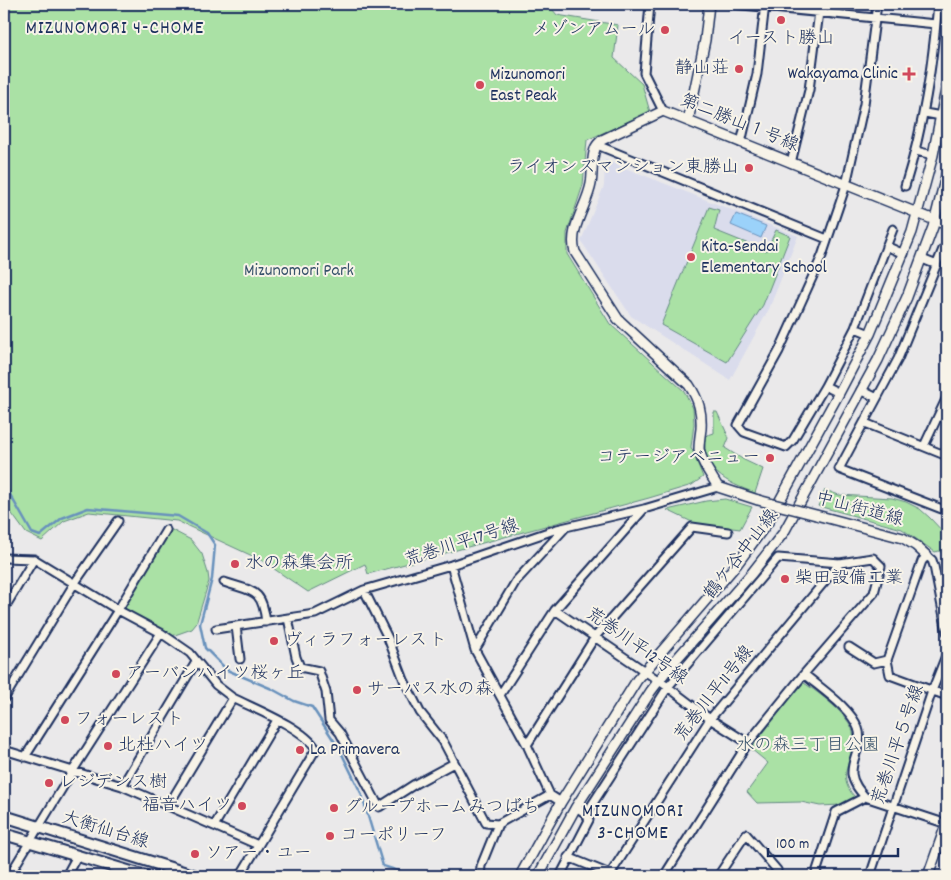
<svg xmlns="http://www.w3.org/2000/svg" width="951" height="880" viewBox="0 0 951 880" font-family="Dekko,'Klee One',sans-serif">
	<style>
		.built { fill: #dadcec }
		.green { fill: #aae1a5; stroke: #628882 }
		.water { fill: #9bd2fa; stroke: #6891bc }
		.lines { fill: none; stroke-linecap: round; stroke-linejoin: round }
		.stream { stroke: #6891bc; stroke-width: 2.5 }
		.minor-casing { stroke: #1b2f5e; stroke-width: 11 }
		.tertiary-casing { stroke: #1b2f5e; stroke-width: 12 }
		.secondary-casing { stroke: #1b2f5e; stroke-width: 14 }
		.minor { stroke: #f7f3e8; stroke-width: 7 }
		.tertiary { stroke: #f7f3e8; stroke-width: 9 }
		.secondary { stroke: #f7f3e8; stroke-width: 10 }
		.tertiary-bridge-casing { stroke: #1b2f5e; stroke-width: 12; stroke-linecap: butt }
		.tertiary-bridge { stroke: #f7f3e8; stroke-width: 9 }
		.poi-dot { fill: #d1495b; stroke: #f7f3e8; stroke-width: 2 }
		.labels { text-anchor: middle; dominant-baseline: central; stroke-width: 4; stroke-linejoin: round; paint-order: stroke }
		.poi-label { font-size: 18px; fill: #1b2f5e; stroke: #f7f3e8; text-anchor: start }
		.street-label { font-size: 18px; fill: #1b2f5e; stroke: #f7f3e8 }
		.park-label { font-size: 18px; fill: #38536c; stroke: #f7f3e8 }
		.neighbourhood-label { font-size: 19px; letter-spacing: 1px; fill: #1b2f5e; stroke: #f7f3e8 }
	</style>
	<rect width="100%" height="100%" fill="#eae9ea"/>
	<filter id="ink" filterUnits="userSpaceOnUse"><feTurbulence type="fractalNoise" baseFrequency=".02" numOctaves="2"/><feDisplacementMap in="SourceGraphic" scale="10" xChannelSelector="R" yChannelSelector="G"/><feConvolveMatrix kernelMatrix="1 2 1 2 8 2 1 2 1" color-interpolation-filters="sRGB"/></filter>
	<g filter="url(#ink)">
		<path class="built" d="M605 160 798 236 769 309 730 380 631 316 581 241 604 186Z"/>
		<path class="green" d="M4 4H548L557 15 618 25 614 58 642 84 650 112 587 140 583 185 567 233V254L610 324 684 391 693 408 694 424 691 447 703 477 692 485 649 498 368 574 365 564 308 592 261 560 177 521 89 512 64 521 42 541 26 533 4 503Z
			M709 207 719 210 714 230 766 251 776 230 790 236 763 305 727 362 661 325Z
			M714 412H717L729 438 725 448 744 460 763 469 755 493C726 482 702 472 705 436L714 433Z
			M825 490 839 495 892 498 906 502 920 509 930 518 947 536V556L939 551 935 552 902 529 818 506Z
			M725 499 752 507 740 529 694 523 667 510 706 501Z
			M170 529 191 540 202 554 208 573 209 581 196 624 192 629 172 636 124 608Z
			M804 683C818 692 850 716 853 732 859 757 832 773 855 797L840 805 820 806 801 802 757 803 747 792 768 763 751 749 801 684Z"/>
		<path class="water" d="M736 214 766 226 761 238 731 225Z"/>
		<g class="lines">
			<path class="stream" d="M4 484 32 533 40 536 62 518 88 508 178 516 207 533 215 545 212 579 200 624 205 648 227 670 272 689 294 701 312 707 340 750 361 793 383 866 414 876"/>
			<g class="minor-casing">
				<path id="minor" d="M650 4 644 73 663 111
					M732 4 936 24
					M877 4 864 104 846 185 822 256 779 351 738 425 744 432 786 447 793 440 825 386 855 328 893 229
					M925 113 941 116
					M741 143 757 74 765 4
					M597 145 827 239
					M916 151 933 155
					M791 163 809 90 820 4
					M905 186C924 125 932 67 938 4
					M886 246 904 254
					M943 249 898 359 839 469 947 511
					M922 259 937 265
					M855 328 870 334
					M825 386 839 393
					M861 390 877 398
					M865 423 947 456
					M924 446 947 397
					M4 558 34 559 118 610 161 633 72 772 9 876
					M451 565 475 650 527 745 550 795 561 802
					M224 582C253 592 262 588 266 622
					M364 590 388 638 404 680 420 712 443 741 486 823 498 824 550 795
					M4 609 34 559
					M555 610 668 687 710 719 748 743
					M288 618 296 657 300 667 319 671 326 692 329 720 340 733 379 807 415 784 454 763
					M236 626 240 659
					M216 629 315 614 364 590 451 565 557 529 644 509 718 487
					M947 632 934 566 932 560 927 556 922 561 887 660 890 675 947 696
					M161 633 190 653 216 685 233 698 168 806
					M849 647 874 663 887 660
					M475 650 516 581 565 528
					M804 674C820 688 851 708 858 728 864 744 851 758 852 774 853 783 859 790 865 797
					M500 695 555 610 644 509
					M233 698C255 709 304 728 316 749L243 871
					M4 699 74 584 118 521
					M527 745 595 637 692 527 728 532
					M4 750 122 786 258 845
					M25 757 118 610 166 530
					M122 786 196 662
					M865 797 947 824
					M586 814 668 687 778 558 840 563 873 558 881 566 874 593 804 674 748 743 664 876
					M214 826 277 720
					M568 857 615 876
					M66 876 77 856
					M480 876 481 866 498 824
					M560 876 589 820 586 814 576 807
					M609 876 710 719 840 563
					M718 876 746 834 777 870 773 876
					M815 876 836 812 865 797
					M870 876 932 691 947 653"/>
			</g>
			<g class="tertiary-casing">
				<path id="tertiary" d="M688 121 705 40 709 4
					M758 500 718 487C711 475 701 462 699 449 699 442 700 436 701 429 702 412 699 400 689 385L618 319 575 252C568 229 587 206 591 184 593 173 591 160 595 149 596 145 599 143 602 140L663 111 947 225
					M816 515 903 538 916 546 927 556
					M520 876 561 802 637 680 737 564 768 522 839 393 870 334 912 232 933 155 947 84
					M538 876 576 807 651 691 667 670 752 573 784 532 878 360 907 297 933 227 947 172
					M928 876 947 822"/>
			</g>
			<g class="secondary-casing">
				<path id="secondary" d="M4 816 196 876
					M4 834 145 876"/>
			</g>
			<use href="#minor" class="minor"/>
			<use href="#tertiary" class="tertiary"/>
			<use href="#secondary" class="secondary"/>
			<g class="tertiary-bridge-casing">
				<path id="tertiary-bridge" d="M758 500 816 515"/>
			</g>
			<use href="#tertiary-bridge" class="tertiary-bridge"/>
		</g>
	</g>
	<g class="poi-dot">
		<circle cx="781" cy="20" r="5"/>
		<circle cx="665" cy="30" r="5"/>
		<circle cx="739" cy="69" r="5"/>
		<path d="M906.5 66.5h5v5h5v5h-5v5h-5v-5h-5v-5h5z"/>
		<circle cx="480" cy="85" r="5"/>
		<circle cx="749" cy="168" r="5"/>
		<circle cx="691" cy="257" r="5"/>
		<circle cx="770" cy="458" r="5"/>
		<circle cx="235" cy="564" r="5"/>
		<circle cx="785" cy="579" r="5"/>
		<circle cx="274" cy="641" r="5"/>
		<circle cx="116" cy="674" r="5"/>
		<circle cx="357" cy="690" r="5"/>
		<circle cx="65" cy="720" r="5"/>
		<circle cx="108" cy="746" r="5"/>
		<circle cx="300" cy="750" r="5"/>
		<circle cx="49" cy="783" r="5"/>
		<circle cx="242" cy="806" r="5"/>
		<circle cx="334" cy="808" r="5"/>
		<circle cx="330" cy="836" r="5"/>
		<circle cx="195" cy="854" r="5"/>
	</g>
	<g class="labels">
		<g class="poi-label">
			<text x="655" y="30" text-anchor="end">メゾンアムール</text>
			<text x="781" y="39" text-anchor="middle">イースト勝山</text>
			<text x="729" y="69" text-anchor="end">静山荘</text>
			<text x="898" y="74" text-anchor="end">Wakayama Clinic</text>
			<text x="490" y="75">Mizunomori<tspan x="490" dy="21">East Peak</tspan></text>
			<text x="739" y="168" text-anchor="end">ライオンズマンション東勝山</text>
			<text x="701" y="247">Kita-Sendai<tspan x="701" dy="21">Elementary School</tspan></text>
			<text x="760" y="458" text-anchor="end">コテージアベニュー</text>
			<text x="245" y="564">水の森集会所</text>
			<text x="795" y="579">柴田設備工業</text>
			<text x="284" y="641">ヴィラフォーレスト</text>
			<text x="126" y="674">アーバンハイツ桜ヶ丘</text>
			<text x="367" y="690">サーパス水の森</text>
			<text x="75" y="720">フォーレスト</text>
			<text x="118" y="746">北杜ハイツ</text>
			<text x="310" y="750">La Primavera</text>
			<text x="59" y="783">レジデンス樹</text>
			<text x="232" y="806" text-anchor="end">福音ハイツ</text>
			<text x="344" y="808">グループホームみつばち</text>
			<text x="340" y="836">コーポリーフ</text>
			<text x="205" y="854">ソアー・ユー</text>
		</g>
		<g class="street-label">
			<text transform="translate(739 124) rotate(22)">第二勝山１号線</text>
			<text transform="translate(859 510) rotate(15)">中山街道線</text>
			<text transform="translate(462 544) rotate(-18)">荒巻川平17号線</text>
			<text transform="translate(742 555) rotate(-52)">鶴ケ谷中山線</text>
			<text transform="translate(636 647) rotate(35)">荒巻川平12号線</text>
			<text transform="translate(715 694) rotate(-52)">荒巻川平11号線</text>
			<text transform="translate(899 745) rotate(-71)">荒巻川平５号線</text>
			<text transform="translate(105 831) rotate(17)">大衡仙台線</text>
		</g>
		<g class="park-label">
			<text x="299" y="271">Mizunomori Park</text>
			<text x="808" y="746">水の森三丁目公園</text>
		</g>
		<g class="neighbourhood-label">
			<text x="115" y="29">MIZUNOMORI 4-CHOME</text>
			<text x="633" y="812">MIZUNOMORI<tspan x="633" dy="22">3-CHOME</tspan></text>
		</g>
	</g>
	<rect width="951" height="880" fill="none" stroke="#f7f3e8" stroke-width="20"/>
	<rect x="10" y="10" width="931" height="860" fill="none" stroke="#1b2f5e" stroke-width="2" filter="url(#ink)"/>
	<path d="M768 848v8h130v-8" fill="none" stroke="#1b2f5e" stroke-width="2.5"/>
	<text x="776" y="848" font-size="15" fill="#1b2f5e" stroke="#f7f3e8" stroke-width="4" paint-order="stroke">100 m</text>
</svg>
